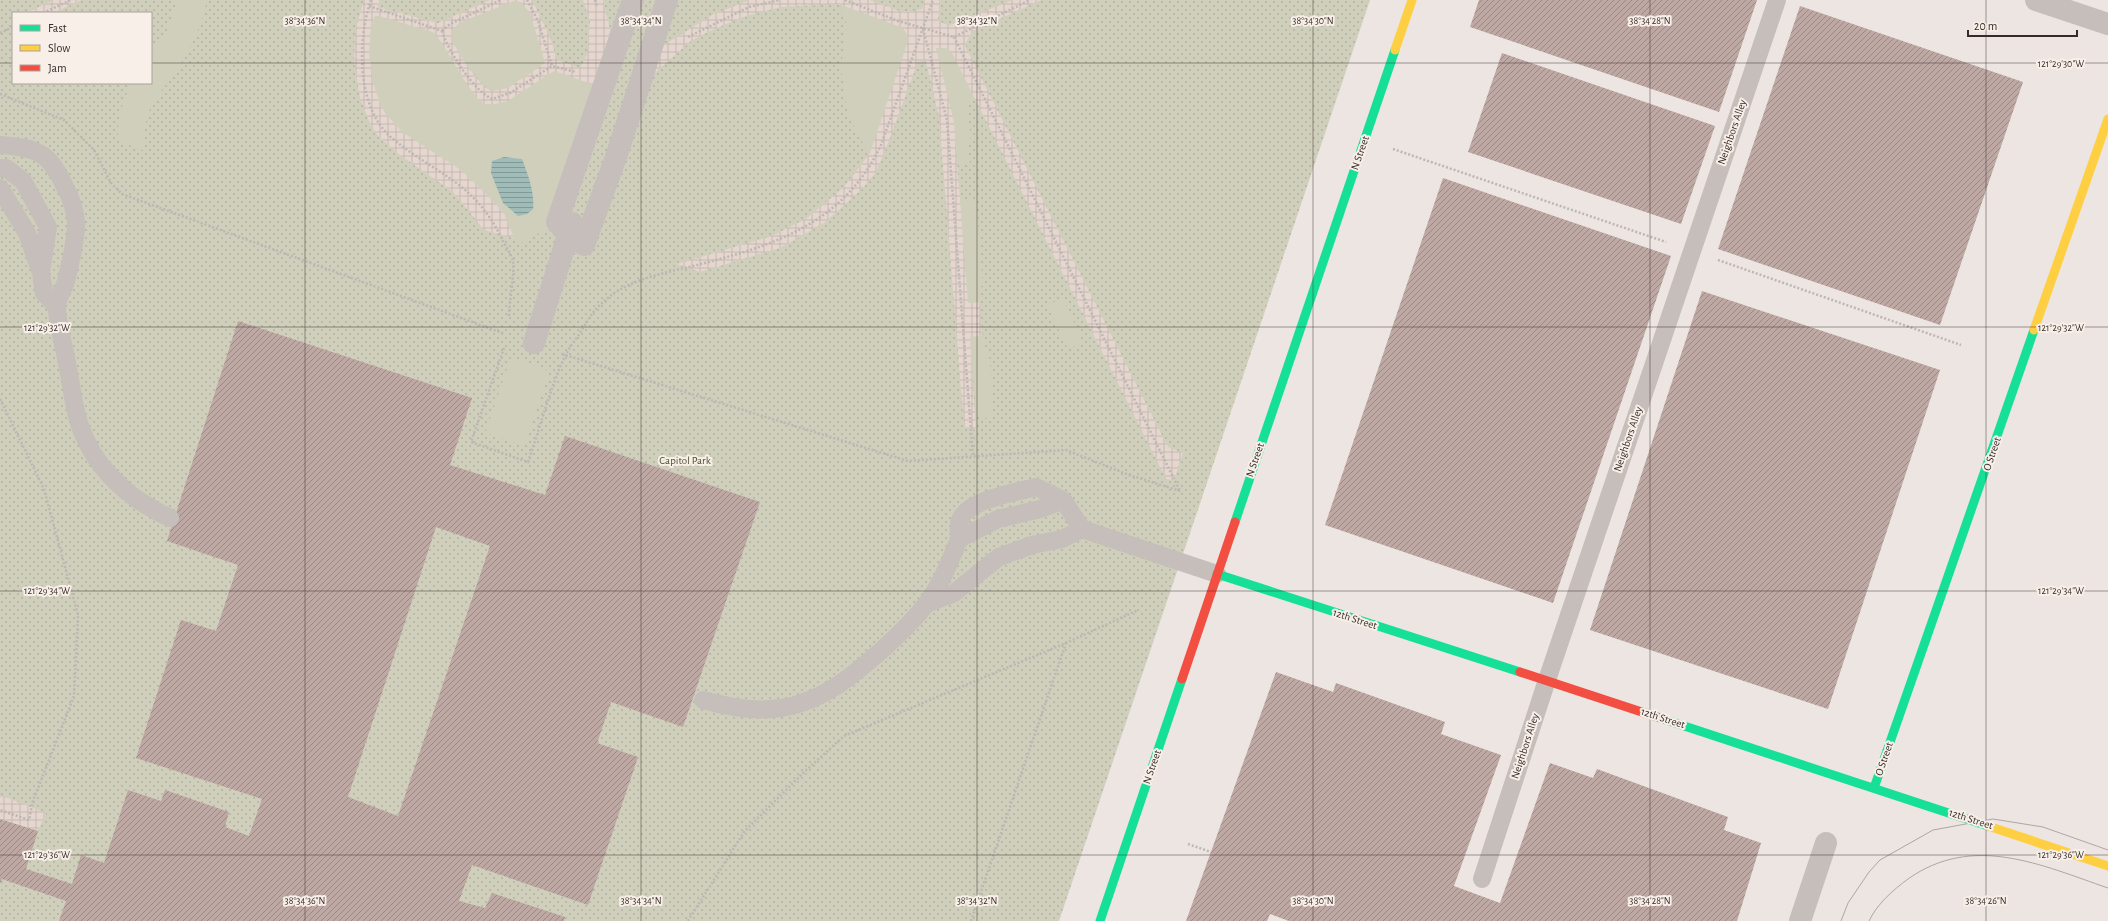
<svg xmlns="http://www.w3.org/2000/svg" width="2108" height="921" viewBox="0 0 2108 921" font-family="'Alegreya Sans',sans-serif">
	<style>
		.grass { fill: url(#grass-dots); fill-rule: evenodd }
		.garden { fill: #cfcfbc }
		.plaza { fill: url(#plaza-grid); fill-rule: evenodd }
		.water { fill: url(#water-rules) }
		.building { fill: url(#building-hatch); fill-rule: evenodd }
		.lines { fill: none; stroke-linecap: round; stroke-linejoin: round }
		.path { stroke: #bdb6b3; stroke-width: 2.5; stroke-dasharray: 2 2; stroke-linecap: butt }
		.lane { stroke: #c5beba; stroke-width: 18 }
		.street { stroke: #c5beba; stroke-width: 22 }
		.fast { stroke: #16e098; stroke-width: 9 }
		.slow { stroke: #ffcf43; stroke-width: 9 }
		.jam { stroke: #f24e42; stroke-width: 9 }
		.tram { stroke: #ada7a4; stroke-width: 1 }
		.ticks { fill: none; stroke: #352b29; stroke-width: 1; stroke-opacity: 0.45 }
		.labels { text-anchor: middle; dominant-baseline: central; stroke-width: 4; stroke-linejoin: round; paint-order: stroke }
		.street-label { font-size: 11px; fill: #352b29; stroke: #f8efe8 }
		.park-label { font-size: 11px; fill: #48502f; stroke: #f8efe8 }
		.ticks-label { font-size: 10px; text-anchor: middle; fill: #352b29; stroke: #f8efe8; stroke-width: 4; stroke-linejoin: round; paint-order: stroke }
	</style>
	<defs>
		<pattern id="grass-dots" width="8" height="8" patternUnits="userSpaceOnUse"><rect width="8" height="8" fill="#cfcfbc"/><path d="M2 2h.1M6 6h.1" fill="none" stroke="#b2b2a2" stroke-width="1.8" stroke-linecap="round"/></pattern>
		<pattern id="plaza-grid" width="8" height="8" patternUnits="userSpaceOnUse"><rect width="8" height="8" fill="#e5d7cf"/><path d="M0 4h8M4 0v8" fill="none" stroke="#c5b9b2"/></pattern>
		<pattern id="water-rules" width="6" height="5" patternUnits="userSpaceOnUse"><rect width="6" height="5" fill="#9fbcb8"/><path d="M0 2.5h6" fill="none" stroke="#829996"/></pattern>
		<pattern id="building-hatch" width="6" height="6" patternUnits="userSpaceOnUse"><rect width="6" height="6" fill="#bea8a4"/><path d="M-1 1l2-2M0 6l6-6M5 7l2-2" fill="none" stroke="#9b8986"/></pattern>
	</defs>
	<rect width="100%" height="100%" fill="#ece5e1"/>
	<path class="grass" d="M0 0H1370L1059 921H0ZM13 13H151V83H13Z"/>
	<path class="garden" d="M178 0H207C203 25 189 52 175 73 165 86 154 99 148 114 144 126 145 139 145 151L118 141C118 117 121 104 132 83H151V53L167 30Z
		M514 1 521 2 530 13 545 63 508 88 492 91C480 84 449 45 451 31L459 23Z
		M839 4 903 28 909 38 870 153 858 136 847 111 841 68 846 22Z
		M375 16 404 23 433 32 442 43 464 80 477 98 508 101 554 71 603 88 557 222 523 243C507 235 511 220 497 208 478 191 459 171 438 156 427 148 414 142 403 133 379 114 369 81 369 51 369 40 367 25 375 16Z
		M936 48H946L951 51 975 98 970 101 968 106 971 144H968L970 164H957L954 122Z
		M976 199 983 286H980V302L968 303 960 200Z
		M1063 298 1083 342 1068 349 1047 305Z
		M982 336 990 360 993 421 976 414 970 337Z
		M511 357 550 371 524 446 485 433Z"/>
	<path class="plaza" d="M53 0H81L53 13H27Z
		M364 0H380L378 6 381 8 438 23 490 0H532L550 37 557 60 580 68 587 54 590 21 583 0H603L610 29 603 88 554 71 508 101 495 104H485L477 98 464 80 442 43 433 32 378 16H375L371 23 369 54 373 82 380 104 385 113 402 132 461 170 484 192 504 213 514 238 484 230 453 192 400 155 378 136 371 126 360 98 354 61 355 31ZM514 1 521 2 530 13 545 63 508 88 492 91 484 87 467 66 452 41 451 32 459 23Z
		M749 0H870L902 12H909L922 9 925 0H940L938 20 944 24 950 25 1012 0H1041L973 31 966 42V48L1168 447 1183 453 1174 480 1166 479 951 51 946 48H936L954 122 968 303 980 302 982 336 970 337 976 430 964 426 939 117 926 62 924 60 918 62 887 146 876 172 861 190 824 223 780 248 700 272 677 264 772 236 807 218 844 187 870 153 909 38 903 28 839 4 781 7 743 17 710 31 691 41 651 76 648 55 712 15Z
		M0 795 46 813 38 831 0 819Z"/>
	<path class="water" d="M504 157 522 159C528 175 535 193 533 209L527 214 518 216 503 203 491 173 492 161Z"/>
	<path class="building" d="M1479 0H1757L1719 112 1470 27Z
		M1800 6 2023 82 1940 325 1718 249Z
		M1502 53 1715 126 1681 224 1468 152Z
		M1443 178 1671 256 1553 603 1325 525Z
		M1702 291 1940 370 1828 709 1590 630Z
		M238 321 472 398 450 465 545 495 565 436 760 502 683 727 611 702 597 743 638 757 588 905 472 865 459 901 485 908 492 893 565 917 564 921H59L66 901 2 879 0 884V819L38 831 26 869 72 884 81 855 104 863 128 790 161 801 165 790 229 812 225 827 249 836 262 799 136 758 181 620 216 631 238 565 167 541ZM436 527 490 546 398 816 348 797Z
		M1276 672 1333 692 1336 683 1445 722 1441 734 1501 755 1454 886 1500 903 1550 763 1593 778 1597 769 1728 817 1724 830 1761 843 1737 921H1289L1270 914 1267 921H1186Z"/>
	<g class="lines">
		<path class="path" d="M371 0C357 40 356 109 393 139 437 175 473 181 501 237 504 244 511 254 513 261 515 272 509 302 509 316
			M527 0 538 21 552 66
			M595 0 597 7
			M845 0 898 21 954 37 1030 0
			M369 6 442 31
			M43 13 71 0
			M923 29 947 120 973 457
			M442 31C448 51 473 90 492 99L510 93 552 66 576 72
			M442 31 450 24 501 0
			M0 33 13 27
			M688 37 749 7 780 0
			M954 37 1180 491
			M0 94 64 120 94 150 111 183 122 194 505 334
			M1393 149 1666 242
			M1718 260 1961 345
			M504 348 471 442 528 462C540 428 550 388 565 356 570 346 578 337 583 328 589 319 593 311 601 304 624 281 659 274 689 267 769 247 843 226 881 145L933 0
			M562 354 908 461 1066 450 1129 475 1180 491
			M0 399 44 489 78 615 74 696 33 801 29 820 0 810
			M1188 844 1211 852
			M688 921 744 832 802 774 844 736 1066 643 1138 610
			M971 921 1066 643"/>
		<path class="lane" d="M0 145C38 148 49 152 65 187 71 198 75 209 76 222 77 238 70 264 66 281 64 289 57 298 57 307 57 323 64 346 67 363 71 382 73 404 79 423 94 469 127 498 170 518
			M0 168H6L23 181 48 227 41 272 44 293 56 306
			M0 188 27 233 40 270
			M959 539C959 533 958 525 960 520 967 500 1017 492 1036 487L1063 500
			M927 604 954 593 999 557 1032 545 1062 539 1082 529
			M703 700C729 707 754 712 781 708 822 702 852 676 882 650 897 636 914 621 926 604 941 585 950 561 959 539L998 519 1040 509 1063 500 1082 529 1217 574
			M1482 879 1547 680 1777 0"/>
		<path class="street" d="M633 0 557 222 568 235 584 245 616 157 667 0
			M2036 0 2108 24
			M534 343 572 223
			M1800 921 1826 843"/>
		<path class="fast" d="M1235 522 1395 50
			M1217 574 1520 672
			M1657 717 1988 826
			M1874 788 2034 330
			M1100 921 1182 679"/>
		<path class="slow" d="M1395 50 1412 0
			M2034 330 2108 119
			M1988 826 2108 866"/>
		<path class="jam" d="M1520 672 1657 717
			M1182 679 1235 522"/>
		<path class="tram" d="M1841 921 1848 903 1869 872 1880 860 1933 830 1993 819 2043 827 2108 850
			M1869 921C1877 904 1893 890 1908 879 1973 833 2041 865 2108 888"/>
	</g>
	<path class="ticks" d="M305 0V921M641 0V921M977 0V921M1313 0V921M1650 0V921M1986 0V921M0 63H13M151 63H2108M0 327H2108M0 591H2108M0 855H2108"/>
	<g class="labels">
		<g class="street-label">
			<text transform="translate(1732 132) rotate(-71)">Neighbors Alley</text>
			<text transform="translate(1360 153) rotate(-71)">N Street</text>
			<text transform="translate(1628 439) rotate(-71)">Neighbors Alley</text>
			<text transform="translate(1992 454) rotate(-71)">O Street</text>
			<text transform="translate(1255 460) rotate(-71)">N Street</text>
			<text transform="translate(1355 619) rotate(18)">12th Street</text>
			<text transform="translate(1663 718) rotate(18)">12th Street</text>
			<text transform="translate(1525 746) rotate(-72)">Neighbors Alley</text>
			<text transform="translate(1884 759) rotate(-71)">O Street</text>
			<text transform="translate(1152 767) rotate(-71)">N Street</text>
			<text transform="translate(1971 819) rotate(18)">12th Street</text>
		</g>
		<g class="park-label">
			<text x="685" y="460">Capitol Park</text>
		</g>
	</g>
	<g class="ticks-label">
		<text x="305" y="24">38°34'36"N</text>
		<text x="641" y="24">38°34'34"N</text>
		<text x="977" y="24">38°34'32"N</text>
		<text x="1313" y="24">38°34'30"N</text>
		<text x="1650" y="24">38°34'28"N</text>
		<text x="2061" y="67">121°29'30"W</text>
		<text x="2061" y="331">121°29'32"W</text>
		<text x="47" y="331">121°29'32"W</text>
		<text x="2061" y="594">121°29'34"W</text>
		<text x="47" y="594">121°29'34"W</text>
		<text x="2061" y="858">121°29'36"W</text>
		<text x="47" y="858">121°29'36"W</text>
		<text x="305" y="904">38°34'36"N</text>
		<text x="641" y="904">38°34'34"N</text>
		<text x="977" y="904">38°34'32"N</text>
		<text x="1313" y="904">38°34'30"N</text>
		<text x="1650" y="904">38°34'28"N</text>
		<text x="1986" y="904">38°34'26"N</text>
	</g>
	<rect x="12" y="12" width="140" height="72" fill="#f8efe8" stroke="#aaa19c"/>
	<rect x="20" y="25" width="20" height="6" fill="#16e098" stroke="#aaa19c"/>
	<text x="48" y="32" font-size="12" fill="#352b29">Fast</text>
	<rect x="20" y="45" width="20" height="6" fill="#ffcf43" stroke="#aaa19c"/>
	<text x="48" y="52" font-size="12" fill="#352b29">Slow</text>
	<rect x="20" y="65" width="20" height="6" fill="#f24e42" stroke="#aaa19c"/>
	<text x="48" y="72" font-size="12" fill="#352b29">Jam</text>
	<path d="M1968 30v6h109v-6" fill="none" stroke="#352b29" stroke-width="2"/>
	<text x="1974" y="30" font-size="12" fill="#352b29" stroke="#f8efe8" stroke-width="3" paint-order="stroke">20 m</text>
</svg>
